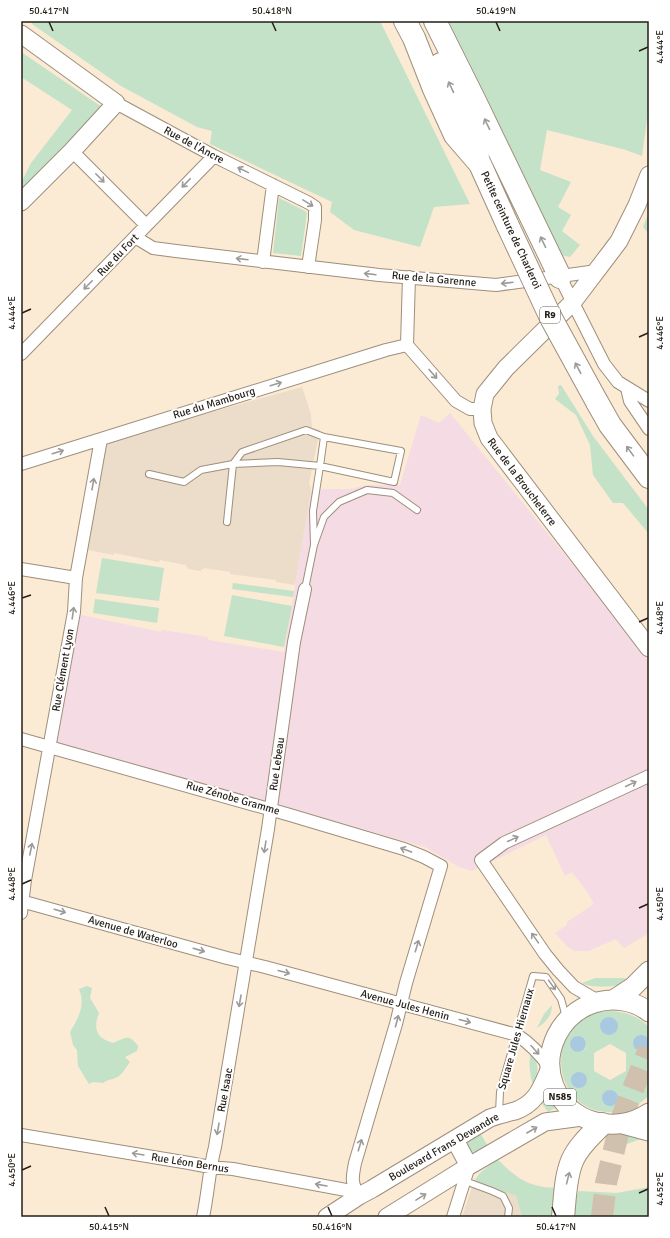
<svg xmlns="http://www.w3.org/2000/svg" width="670" height="1238" viewBox="0 0 670 1238" font-family="Signika,sans-serif">
	<style>
		.commercial { fill: #ecdcca }
		.education { fill: #f4dbe4 }
		.green { fill: #c4e2c8; fill-rule: evenodd }
		.water { fill: #a9c9e1 }
		.lines { fill: none; stroke-linecap: round; stroke-linejoin: round }
		.highway-tunnel { stroke: #d0c1ae; stroke-width: 22; stroke-dasharray: 22 11; stroke-linecap: butt }
		.lane-casing { stroke: #9e8f7b; stroke-width: 8 }
		.street-casing { stroke: #9e8f7b; stroke-width: 14 }
		.secondary-casing { stroke: #9e8f7b; stroke-width: 19 }
		.primary-casing { stroke: #9e8f7b; stroke-width: 21 }
		.highway-casing { stroke: #9e8f7b; stroke-width: 24 }
		.lane { stroke: #fff; stroke-width: 6 }
		.street { stroke: #fff; stroke-width: 12 }
		.secondary { stroke: #fff; stroke-width: 17 }
		.primary { stroke: #fff; stroke-width: 19 }
		.highway { stroke: #fff; stroke-width: 22 }
		.highway-bridge-casing { stroke: #9e8f7b; stroke-width: 24; stroke-linecap: butt }
		.highway-bridge { stroke: #fff; stroke-width: 22 }
		.oneway { stroke: #9d9a97 }
		.ticks { fill: none; stroke: #251f17; stroke-width: 1.5 }
		.labels { text-anchor: middle; dominant-baseline: central; stroke-width: 4; stroke-linejoin: round; paint-order: stroke }
		.shield { fill: #fff; stroke: #66625d; stroke-width: 1 }
		.shield-label { font-size: 10px; font-weight: bold; fill: #251f17 }
		.street-label { font-size: 11px; fill: #251f17; stroke: #fff }
		.neatline { fill: none; stroke: #251f17; stroke-width: 1.5 }
		.ticks-label { font-size: 10px; text-anchor: middle; fill: #251f17 }
	</style>
	<rect width="100%" height="100%" fill="#fbead4"/>
	<path class="commercial" d="M302 387 311 414 312 428 320 430 309 483 311 491 295 585 276 582V580L230 574V572L204 568V569H202L201 571 188 569V567H186V565L160 560 159 562 114 553V555L87 550 86 551 107 441Z
		M474 1181 516 1196 522 1217H462Z"/>
	<path class="education" d="M450 413 626 630 649 662V933L624 948 616 939 588 951H574L568 947 555 933 567 925V922L594 904 588 893 572 872 565 876 546 835 472 871 459 867 425 847 290 808 54 747 77 614 161 632 162 630 208 637V640L284 652 311 491 328 489H350L368 485H400L421 415 439 423Z"/>
	<path class="green" d="M32 21H380L470 204 434 207 420 247 354 230 330 212 332 202 210 144 212 131 197 127 121 86 32 24Z
		M447 21H649V105L642 156 626 150 547 130 540 170 571 182 558 207 571 215 562 231 580 245 570 257 560 255Z
		M21 52 102 107 22 188 21 183 31 163 72 110 21 77Z
		M279 198 305 211 307 213 301 256 273 253Z
		M649 212V234L643 227Z
		M561 385 593 436 649 510V534L623 503H613L593 475 590 445 576 415 555 399 559 394 558 386Z
		M102 558 164 568 159 601 96 593Z
		M233 583 294 591 293 597 232 589Z
		M232 595 292 606 284 647 224 636Z
		M95 599 159 608 157 623 93 613Z
		M595 978H622L630 979C626 981 622 984 618 985 609 987 590 988 582 983Z
		M87 986 92 988 90 998 99 1013C93 1029 96 1038 113 1043 125 1038 129 1033 138 1046L137 1051 125 1057 130 1062C126 1067 123 1073 119 1076 113 1080 108 1079 103 1083L93 1082 89 1084 78 1066 77 1050 73 1045 70 1032C78 1019 86 1005 79 989Z
		M552 1005C552 1016 546 1022 537 1028L544 1014Z
		M604 1011C622 1010 637 1015 649 1027V1042L648 1039 639 1035 634 1039 633 1044 639 1051H645L649 1044V1077L645 1072 634 1075 633 1080C634 1085 637 1087 642 1088L649 1081V1095C640 1105 628 1111 614 1112 551 1116 540 1023 604 1011ZM576 1036 582 1037 586 1042V1048L581 1052 574 1051 570 1046 571 1040ZM610 1044 626 1053V1071L610 1080 594 1071V1053Z
		M531 1051C540 1063 538 1075 534 1088 530 1077 528 1063 531 1051Z
		M547 1095 555 1108 548 1112 540 1101Z
		M479 1131 489 1148C481 1152 476 1154 468 1150 466 1138 469 1137 479 1131Z
		M629 1135 646 1137 627 1144H608L613 1139Z
		M497 1159C519 1180 528 1187 559 1188L553 1217H522L516 1196 474 1181 480 1173Z
		M649 1187V1217H572V1202L579 1191 617 1193Z"/>
	<path class="water" d="M600 1026a9 9 0 1 1 18 0a9 9 0 1 1-18 0Z
		M633 1043a8 8 0 1 1 16 0a8 8 0 1 1-16 0Z
		M570 1044a8 8 0 1 1 16 0a8 8 0 1 1-16 0Z
		M633 1079a8 8 0 1 1 16 0a8 8 0 1 1-16 0Z
		M571 1080a8 8 0 1 1 16 0a8 8 0 1 1-16 0Z
		M602 1098a8 8 0 1 1 16 0a8 8 0 1 1-16 0Z"/>
	<g class="lines">
		<path class="highway-tunnel" d="M602 1217 606 1183 622 1117 649 1049"/>
		<g class="lane-casing">
			<path id="lane" d="M149 474 184 482 201 470 233 464 242 452 306 430 324 437
				M227 522 233 464 278 462 320 466 324 437 401 451 394 482 320 466 313 511 314 545
				M305 589 314 545 324 517 339 502 367 490 393 493 417 510
				M499 1113 500 1092 533 976 546 977 561 999 566 1017
				M465 1181 492 1191 503 1196 509 1208 508 1217"/>
		</g>
		<g class="street-casing">
			<path id="street" d="M116 103 214 156 309 203 315 207V220L308 267
				M72 151 146 225
				M135 237 153 248 176 251 379 275 496 285 597 271
				M263 262 273 185
				M560 277 604 364 618 382 649 401
				M407 345 456 401 470 409H482
				M407 345 409 277
				M21 354 135 237 214 156
				M627 388 630 401 649 429
				M21 464 386 350 407 345
				M21 569 76 578
				M21 739 290 815 404 849 424 857 441 866 406 983 396 1024 355 1163C352 1178 351 1183 359 1196
				M21 901 227 958 265 967 517 1035C531 1044 541 1055 550 1068
				M21 913 25 880 74 612 76 578 101 439
				M598 1001 574 987 558 970 545 954 481 860 504 843 649 776
				M21 1135 189 1163 210 1167 233 1169 346 1190 359 1196
				M203 1217C208 1194 209 1170 215 1147L268 829 294 642 305 589
				M453 1217 469 1166"/>
		</g>
		<g class="secondary-casing">
			<path id="secondary" d="M21 34 116 103 72 151 21 202
				M649 175 637 205 619 241 610 253 572 303 506 368 485 394 482 409 483 423 489 438 649 648
				M455 1140 469 1166
				M327 1217 359 1196 372 1189 490 1118C498 1115 506 1113 515 1111 537 1103 541 1088 550 1068
				M387 1217 469 1166 545 1122 582 1117"/>
		</g>
		<g class="primary-casing">
			<path id="primary" d="M613 1000 633 987 649 971
				M649 1012C634 1000 612 997 594 1003 560 1014 541 1052 554 1086 570 1124 616 1135 649 1113
				M623 1124 649 1131"/>
		</g>
		<g class="highway-casing">
			<path id="highway" d="M405 21 414 38 434 89 455 135 480 164 508 226
				M435 21 474 99 560 277
				M441 64 468 122 478 158
				M597 402 610 425 649 477
				M563 1217C565 1199 565 1178 572 1161 578 1147 591 1135 602 1124"/>
		</g>
		<use href="#lane" class="lane"/>
		<use href="#street" class="street"/>
		<use href="#secondary" class="secondary"/>
		<use href="#primary" class="primary"/>
		<use href="#highway" class="highway"/>
		<g class="highway-bridge-casing">
			<path id="highway-bridge" d="M508 226 551 318 597 402"/>
		</g>
		<use href="#highway-bridge" class="highway-bridge"/>
	</g>
	<defs><path id="oneway-shaft" d="M-6 0H5M1.5-3L5.5 0L1.5 3" fill="none" stroke-width="1.6" stroke-linecap="round" stroke-linejoin="round"/></defs>
	<g class="oneway">
		<use href="#oneway-shaft" transform="translate(451 87) rotate(-115)"/>
		<use href="#oneway-shaft" transform="translate(487 124) rotate(-116)"/>
		<use href="#oneway-shaft" transform="translate(243 170) rotate(-154)"/>
		<use href="#oneway-shaft" transform="translate(100 178) rotate(45)"/>
		<use href="#oneway-shaft" transform="translate(186 183) rotate(134)"/>
		<use href="#oneway-shaft" transform="translate(308 203) rotate(31)"/>
		<use href="#oneway-shaft" transform="translate(543 242) rotate(-116)"/>
		<use href="#oneway-shaft" transform="translate(242 259) rotate(-173)"/>
		<use href="#oneway-shaft" transform="translate(370 274) rotate(-173)"/>
		<use href="#oneway-shaft" transform="translate(507 283) rotate(173)"/>
		<use href="#oneway-shaft" transform="translate(88 285) rotate(135)"/>
		<use href="#oneway-shaft" transform="translate(578 368) rotate(-118)"/>
		<use href="#oneway-shaft" transform="translate(433 374) rotate(49)"/>
		<use href="#oneway-shaft" transform="translate(276 384) rotate(-17)"/>
		<use href="#oneway-shaft" transform="translate(630 451) rotate(-126)"/>
		<use href="#oneway-shaft" transform="translate(58 452) rotate(-17)"/>
		<use href="#oneway-shaft" transform="translate(93 484) rotate(-80)"/>
		<use href="#oneway-shaft" transform="translate(73 613) rotate(-82)"/>
		<use href="#oneway-shaft" transform="translate(631 784) rotate(-25)"/>
		<use href="#oneway-shaft" transform="translate(513 839) rotate(-25)"/>
		<use href="#oneway-shaft" transform="translate(265 847) rotate(99)"/>
		<use href="#oneway-shaft" transform="translate(31 849) rotate(-79)"/>
		<use href="#oneway-shaft" transform="translate(406 850) rotate(-160)"/>
		<use href="#oneway-shaft" transform="translate(60 911) rotate(16)"/>
		<use href="#oneway-shaft" transform="translate(535 938) rotate(-125)"/>
		<use href="#oneway-shaft" transform="translate(417 946) rotate(-73)"/>
		<use href="#oneway-shaft" transform="translate(199 950) rotate(16)"/>
		<use href="#oneway-shaft" transform="translate(284 972) rotate(15)"/>
		<use href="#oneway-shaft" transform="translate(552 985) rotate(55)"/>
		<use href="#oneway-shaft" transform="translate(240 1001) rotate(100)"/>
		<use href="#oneway-shaft" transform="translate(397 1021) rotate(-75)"/>
		<use href="#oneway-shaft" transform="translate(465 1021) rotate(15)"/>
		<use href="#oneway-shaft" transform="translate(535 1050) rotate(48)"/>
		<use href="#oneway-shaft" transform="translate(218 1129) rotate(100)"/>
		<use href="#oneway-shaft" transform="translate(532 1130) rotate(-30)"/>
		<use href="#oneway-shaft" transform="translate(360 1145) rotate(-73)"/>
		<use href="#oneway-shaft" transform="translate(138 1154) rotate(-171)"/>
		<use href="#oneway-shaft" transform="translate(568 1178) rotate(-76)"/>
		<use href="#oneway-shaft" transform="translate(321 1185) rotate(-170)"/>
		<use href="#oneway-shaft" transform="translate(421 1197) rotate(-32)"/>
	</g>
	<path class="ticks" d="M49 22 53 31M272 22 276 31M496 22 500 31M639 51 648 47M22 313 31 309M639 337 648 333M22 598 31 595M639 622 648 618M22 884 31 880M639 908 648 904M22 1170 31 1166M639 1193 648 1189M105 1207 109 1216M328 1207 332 1216M552 1207 556 1216"/>
	<g class="labels">
		<g class="shield">
			<rect x="540" y="307" width="20" height="16" rx="3"/>
			<rect x="544" y="1089" width="32" height="16" rx="3"/>
		</g>
		<g class="shield-label">
			<text x="550" y="315">R9</text>
			<text x="560" y="1097">N585</text>
		</g>
		<g class="street-label">
			<text transform="translate(194 145) rotate(28)">Rue de l'Ancre</text>
			<text transform="translate(511 230) rotate(65)">Petite ceinture de Charleroi</text>
			<text transform="translate(118 255) rotate(-46)">Rue du Fort</text>
			<text transform="translate(434 279) rotate(5)">Rue de la Garenne</text>
			<text transform="translate(214 403) rotate(-17)">Rue du Mambourg</text>
			<text transform="translate(522 482) rotate(53)">Rue de la Broucheterre</text>
			<text transform="translate(63 670) rotate(-80)">Rue Clément Lyon</text>
			<text transform="translate(277 764) rotate(-82)">Rue Lebeau</text>
			<text transform="translate(233 798) rotate(16)">Rue Zénobe Gramme</text>
			<text transform="translate(133 932) rotate(16)">Avenue de Waterloo</text>
			<text transform="translate(405 1005) rotate(15)">Avenue Jules Henin</text>
			<text transform="translate(516 1039) rotate(-74)">Square Jules Hiernaux</text>
			<text transform="translate(225 1090) rotate(-80)">Rue Isaac</text>
			<text transform="translate(444 1147) rotate(-30)">Boulevard Frans Dewandre</text>
			<text transform="translate(190 1163) rotate(9)">Rue Léon Bernus</text>
		</g>
	</g>
	<rect width="670" height="1238" fill="none" stroke="#ffffff" stroke-width="44"/>
	<rect x="22" y="22" width="626" height="1194" class="neatline"/>
	<g class="ticks-label">
		<text x="49" y="14">50.417°N</text>
		<text x="272" y="14">50.418°N</text>
		<text x="496" y="14">50.419°N</text>
		<text transform="translate(659 47) rotate(-90)" y="4">4.444°E</text>
		<text transform="translate(11 313) rotate(-90)" y="4">4.444°E</text>
		<text transform="translate(659 333) rotate(-90)" y="4">4.446°E</text>
		<text transform="translate(11 598) rotate(-90)" y="4">4.446°E</text>
		<text transform="translate(659 618) rotate(-90)" y="4">4.448°E</text>
		<text transform="translate(11 884) rotate(-90)" y="4">4.448°E</text>
		<text transform="translate(659 904) rotate(-90)" y="4">4.450°E</text>
		<text transform="translate(11 1170) rotate(-90)" y="4">4.450°E</text>
		<text transform="translate(659 1189) rotate(-90)" y="4">4.452°E</text>
		<text x="109" y="1230">50.415°N</text>
		<text x="332" y="1230">50.416°N</text>
		<text x="556" y="1230">50.417°N</text>
	</g>
</svg>
